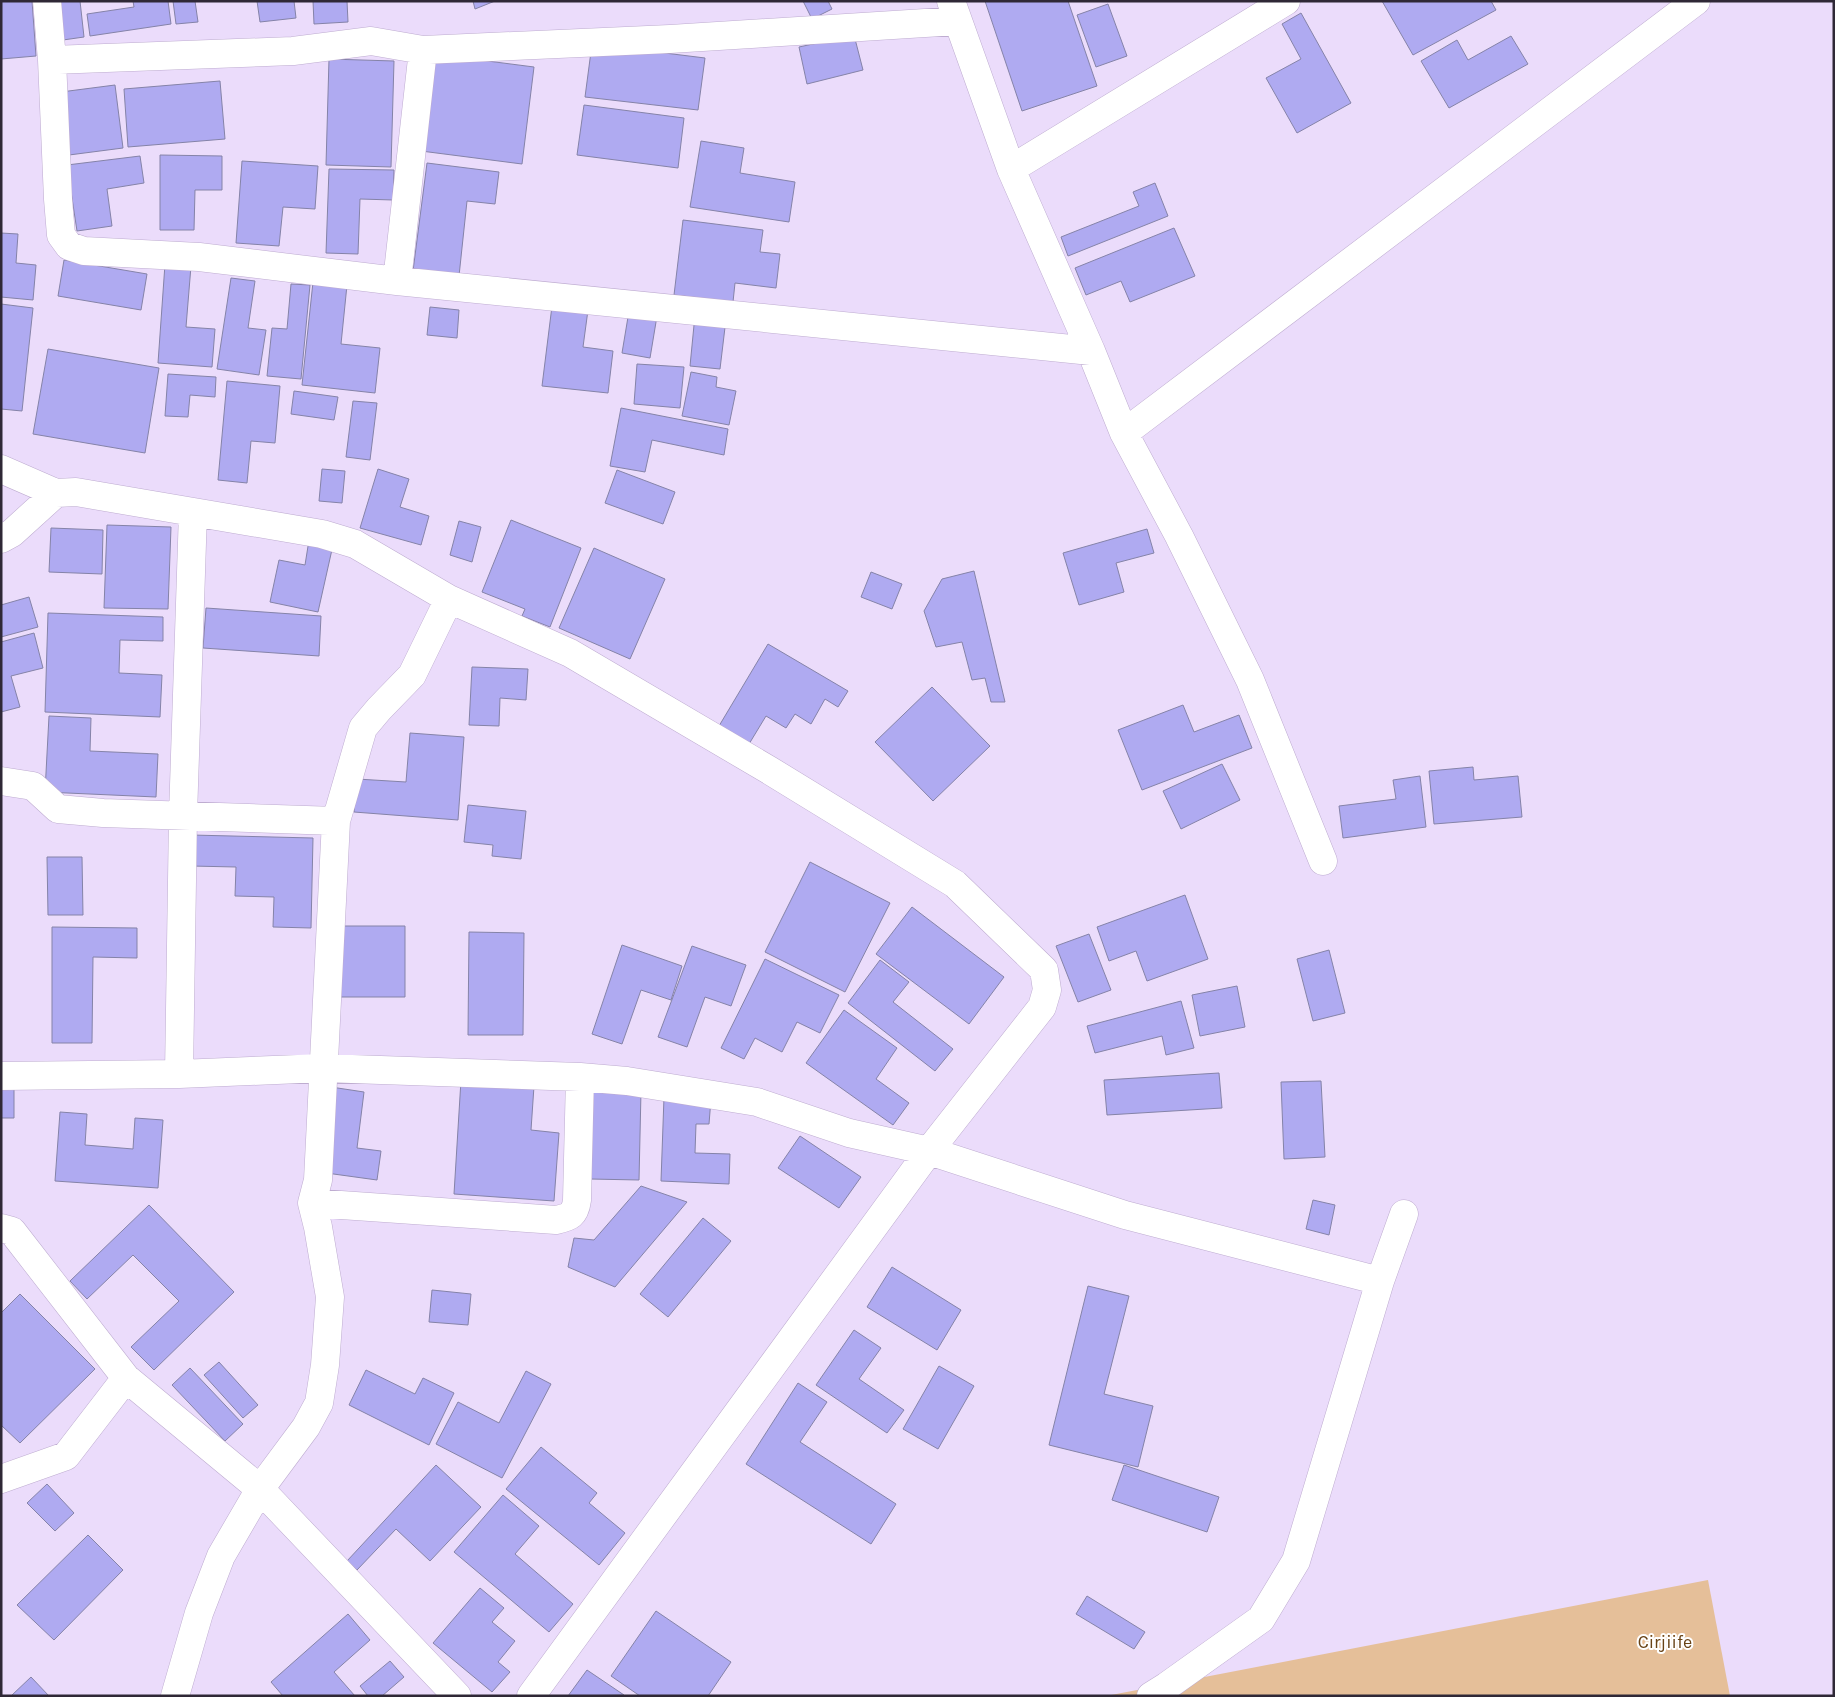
<svg xmlns="http://www.w3.org/2000/svg" width="1835" height="1697" viewBox="0 0 1835 1697" font-family="Karla,sans-serif">
	<style>
		.green { fill: #e5bf99 }
		.building { fill: #afaaf1; stroke: #8583a8 }
		.lines { fill: none; stroke-linecap: round; stroke-linejoin: round }
		.minor-casing { stroke: #beacd0; stroke-width: 29 }
		.minor { stroke: #fff; stroke-width: 28 }
		.labels { text-anchor: middle; dominant-baseline: central; stroke-width: 4; stroke-linejoin: round; paint-order: stroke }
		.park-label { font-size: 18px; fill: #684215; stroke: #fff }
	</style>
	<rect width="100%" height="100%" fill="#ebdcfb"/>
	<path class="green" d="M1708 1580 1730 1696H1106Z"/>
	<path class="building" d="M1 1H32L36 56 1 59Z
		M51 1H80L84 37 56 41Z
		M133 1H168L171 24 90 36 87 14 134 7Z
		M173 1H195L198 22 176 24Z
		M257 1H294L296 18 260 22Z
		M313 1H347L348 22 314 24Z
		M473 1H495L475 9Z
		M803 1H828L832 9 812 19Z
		M985 1H1068L1097 86 1022 111Z
		M1382 1H1491L1496 10 1413 55Z
		M1108 4 1127 56 1096 67 1077 15Z
		M1301 13 1351 103 1297 133 1266 78 1301 59 1282 24Z
		M854 35 863 70 807 84 799 47Z
		M1511 36 1528 64 1449 108 1421 61 1457 40 1468 60Z
		M592 44 705 58 698 110 585 97Z
		M433 54 534 67 522 164 421 151Z
		M329 59 394 61 391 167 326 165Z
		M220 81 225 139 128 147 124 89Z
		M115 85 123 148 69 155 61 92Z
		M584 105 684 118 678 168 577 155Z
		M701 141 744 148 740 173 795 182 789 222 690 207Z
		M160 155 222 156V190H195L194 230H160Z
		M140 156 144 183 107 189 112 226 77 231 67 165Z
		M242 161 318 166 315 209 283 207 279 246 236 243Z
		M427 163 499 172 495 204 467 201 459 276 413 271Z
		M329 169 394 170 393 200 360 199 358 254 326 253Z
		M1155 183 1168 216 1068 256 1061 237 1139 206 1133 192Z
		M683 220 763 230 760 252 780 254 776 288 735 283 733 302 674 295Z
		M1174 228 1195 276 1130 302 1121 281 1086 295 1075 268Z
		M1 233 18 234 16 263 36 265 33 300 1 297Z
		M64 260 147 274 141 310 58 296Z
		M165 264 191 266 186 327 215 329 212 367 158 363Z
		M231 278 255 281 248 328 266 330 259 375 217 369Z
		M313 282 347 285 341 344 380 348 375 393 302 385Z
		M291 284 310 285 301 379 267 376 272 328 287 329Z
		M1 304 33 308 22 411 1 409Z
		M552 306 588 310 583 347 613 351 608 393 542 386Z
		M430 307 459 310 457 338 427 335Z
		M629 311 657 316 650 358 622 353Z
		M695 315 726 319 720 369 690 366Z
		M48 349 159 368 145 453 33 434Z
		M637 364 684 367 680 408 634 404Z
		M691 372 717 377 716 387 736 391 729 425 682 416Z
		M168 374 216 377 215 397 190 395 188 417 165 416Z
		M227 381 280 386 275 443 251 441 247 483 218 480Z
		M294 391 338 397 334 420 291 414Z
		M353 401 377 403 370 460 346 457Z
		M621 408 728 429 724 455 652 440 645 472 610 466Z
		M322 469 345 471 342 503 319 501Z
		M378 469 409 479 400 507 429 516 421 545 360 528Z
		M617 470 675 492 663 524 605 503Z
		M511 520 581 548 550 627 522 616 525 609 482 592Z
		M459 521 481 527 472 562 450 555Z
		M107 525 171 527 168 609 104 608Z
		M51 528 103 530 102 574 49 572Z
		M1147 529 1154 553 1116 563 1124 592 1079 605 1063 553Z
		M309 540 333 545 318 612 270 602 279 560 305 565Z
		M594 548 665 579 630 659 559 628Z
		M974 571 1005 702H991L985 678 972 680 962 642 936 647 924 611 942 579Z
		M871 572 902 584 892 609 861 597Z
		M29 597 38 627 1 637V605Z
		M206 608 321 616 319 656 203 648Z
		M48 613 163 617V641L120 640 119 673 162 675 160 717 45 712Z
		M34 633 43 668 11 676 20 707 1 712V642Z
		M768 644 848 691 838 707 825 699 811 724 795 714 786 728 766 716 746 749 716 731Z
		M472 667 528 669 526 700 500 698 499 726 469 725Z
		M932 687 990 746 933 801 875 742Z
		M1183 705 1194 732 1239 715 1252 748 1142 790 1118 730Z
		M49 716 91 718 90 751 158 754 156 797 45 792Z
		M410 733 464 737 458 820 354 812 357 779 406 782Z
		M1222 764 1240 800 1181 829 1163 791Z
		M1473 767 1474 780 1518 776 1522 817 1434 824 1429 771Z
		M1420 776 1426 827 1343 838 1339 806 1396 799 1393 780Z
		M468 805 526 811 521 859 492 856 493 845 464 842Z
		M191 835 313 838 311 928 273 927 274 897 235 896 236 867 191 866Z
		M47 857H82L83 915H48Z
		M810 862 890 903 845 992 765 952Z
		M1185 895 1208 959 1147 981 1136 951 1109 961 1097 927Z
		M912 907 1004 977 969 1024 876 954Z
		M334 926H405V997H334Z
		M52 927 137 928V958L93 957 92 1043H52Z
		M469 932 524 933 523 1035H468Z
		M1089 934 1111 990 1078 1002 1056 946Z
		M622 945 682 966 671 1000 641 990 622 1044 592 1034Z
		M692 946 746 965 731 1006 705 997 687 1047 658 1037Z
		M1329 950 1345 1013 1313 1021 1297 959Z
		M765 959 839 995 820 1033 797 1022 782 1052 755 1038 744 1059 721 1048Z
		M880 960 909 982 893 1002 953 1049 935 1071 848 1003Z
		M1237 986 1245 1027 1200 1036 1192 995Z
		M1181 1001 1194 1048 1166 1055 1162 1036 1095 1053 1087 1026Z
		M844 1010 897 1048 876 1079 909 1103 893 1125 806 1063Z
		M1219 1073 1222 1108 1107 1115 1104 1080Z
		M461 1080 534 1086 531 1130 559 1133 554 1201 454 1194Z
		M1321 1081 1325 1157 1284 1159 1281 1082Z
		M1 1086 14 1087V1118H1Z
		M331 1087 364 1092 357 1148 381 1151 377 1180 319 1172Z
		M593 1089 641 1091 639 1180 590 1179Z
		M664 1097 711 1099 709 1124H696L695 1153 730 1154 729 1184 661 1181Z
		M60 1112 87 1114 85 1145 133 1149 135 1118 163 1120 158 1188 55 1181Z
		M800 1136 861 1177 839 1208 778 1168Z
		M641 1186 687 1202 615 1287 568 1267 574 1238 594 1240Z
		M1313 1200 1335 1205 1329 1235 1306 1229Z
		M149 1205 234 1292 154 1370 131 1347 179 1301 133 1255 87 1299 70 1281Z
		M703 1218 731 1241 668 1317 640 1294Z
		M892 1267 961 1310 937 1350 867 1307Z
		M1088 1286 1129 1296 1104 1394 1153 1406 1138 1467 1049 1445Z
		M432 1290 471 1294 468 1325 429 1322Z
		M20 1294 95 1369 20 1443 1 1425V1313Z
		M854 1330 881 1348 859 1379 904 1410 887 1433 816 1385Z
		M219 1362 258 1405 243 1418 204 1375Z
		M939 1366 974 1386 938 1449 903 1429Z
		M190 1368 243 1424 225 1441 172 1385Z
		M366 1370 415 1394 423 1378 454 1393 429 1445 349 1405Z
		M526 1371 551 1384 502 1478 436 1444 458 1402 499 1423Z
		M798 1383 827 1402 800 1442 896 1504 871 1544 746 1464Z
		M541 1447 597 1493 589 1503 625 1533 599 1565 506 1489Z
		M436 1465 481 1507 430 1561 396 1529 357 1570 347 1561Z
		M1124 1465 1219 1497 1207 1532 1112 1500Z
		M47 1484 74 1513 55 1531 27 1503Z
		M503 1495 539 1526 515 1554 573 1604 549 1632 454 1552Z
		M88 1535 123 1570 54 1640 17 1605Z
		M480 1588 504 1608 492 1622 515 1641 498 1662 510 1672 492 1692 433 1643Z
		M1087 1596 1145 1632 1134 1649 1076 1614Z
		M656 1611 731 1662 708 1696H640L611 1676Z
		M348 1614 370 1640 334 1672 355 1696H283L271 1682Z
		M390 1661 404 1677 382 1696H368L360 1686Z
		M587 1670 624 1695 568 1696Z
		M31 1677 49 1696H11Z"/>
	<g class="lines">
		<g class="minor-casing">
			<path id="minor" d="M47 1 52 60 58 199 61 235 69 246 84 251 199 257 397 281 1091 351
				M951 1 1011 169 1091 351 1124 433 1179 536 1250 680 1323 861
				M52 60 293 51 371 41 423 50 670 39 957 21
				M1011 169 1286 1
				M397 281 423 50
				M1124 433 1696 1
				M1 469 56 493
				M1 539 12 533 56 493 76 492 322 534 355 544 449 599 570 653 769 770 955 884 1044 970 1047 990 1042 1007 929 1151 531 1696
				M1 781 33 786 58 809 103 813 336 821
				M179 1074 183 816 193 512
				M1 1076 179 1074 323 1068 580 1077 627 1081 757 1102 849 1133 929 1151 1125 1215 1380 1281
				M312 1203 556 1220C570 1217 575 1215 577 1200L580 1077
				M1 1228 12 1231 126 1378 260 1489 457 1696
				M1 1479 66 1456 126 1378
				M175 1696 199 1613 221 1556 260 1489 306 1427 319 1403 325 1365 330 1297 318 1227 312 1203 318 1180 336 821 363 728 379 709 412 675 449 599
				M1151 1696 1167 1686 1261 1619 1296 1561 1380 1281 1404 1214"/>
		</g>
		<use href="#minor" class="minor"/>
	</g>
	<g class="labels">
		<g class="park-label">
			<text x="1665" y="1642">Cirjiife</text>
		</g>
	</g>
	<rect width="1835" height="1697" fill="none" stroke="#2f2836" stroke-width="5"/>
</svg>
